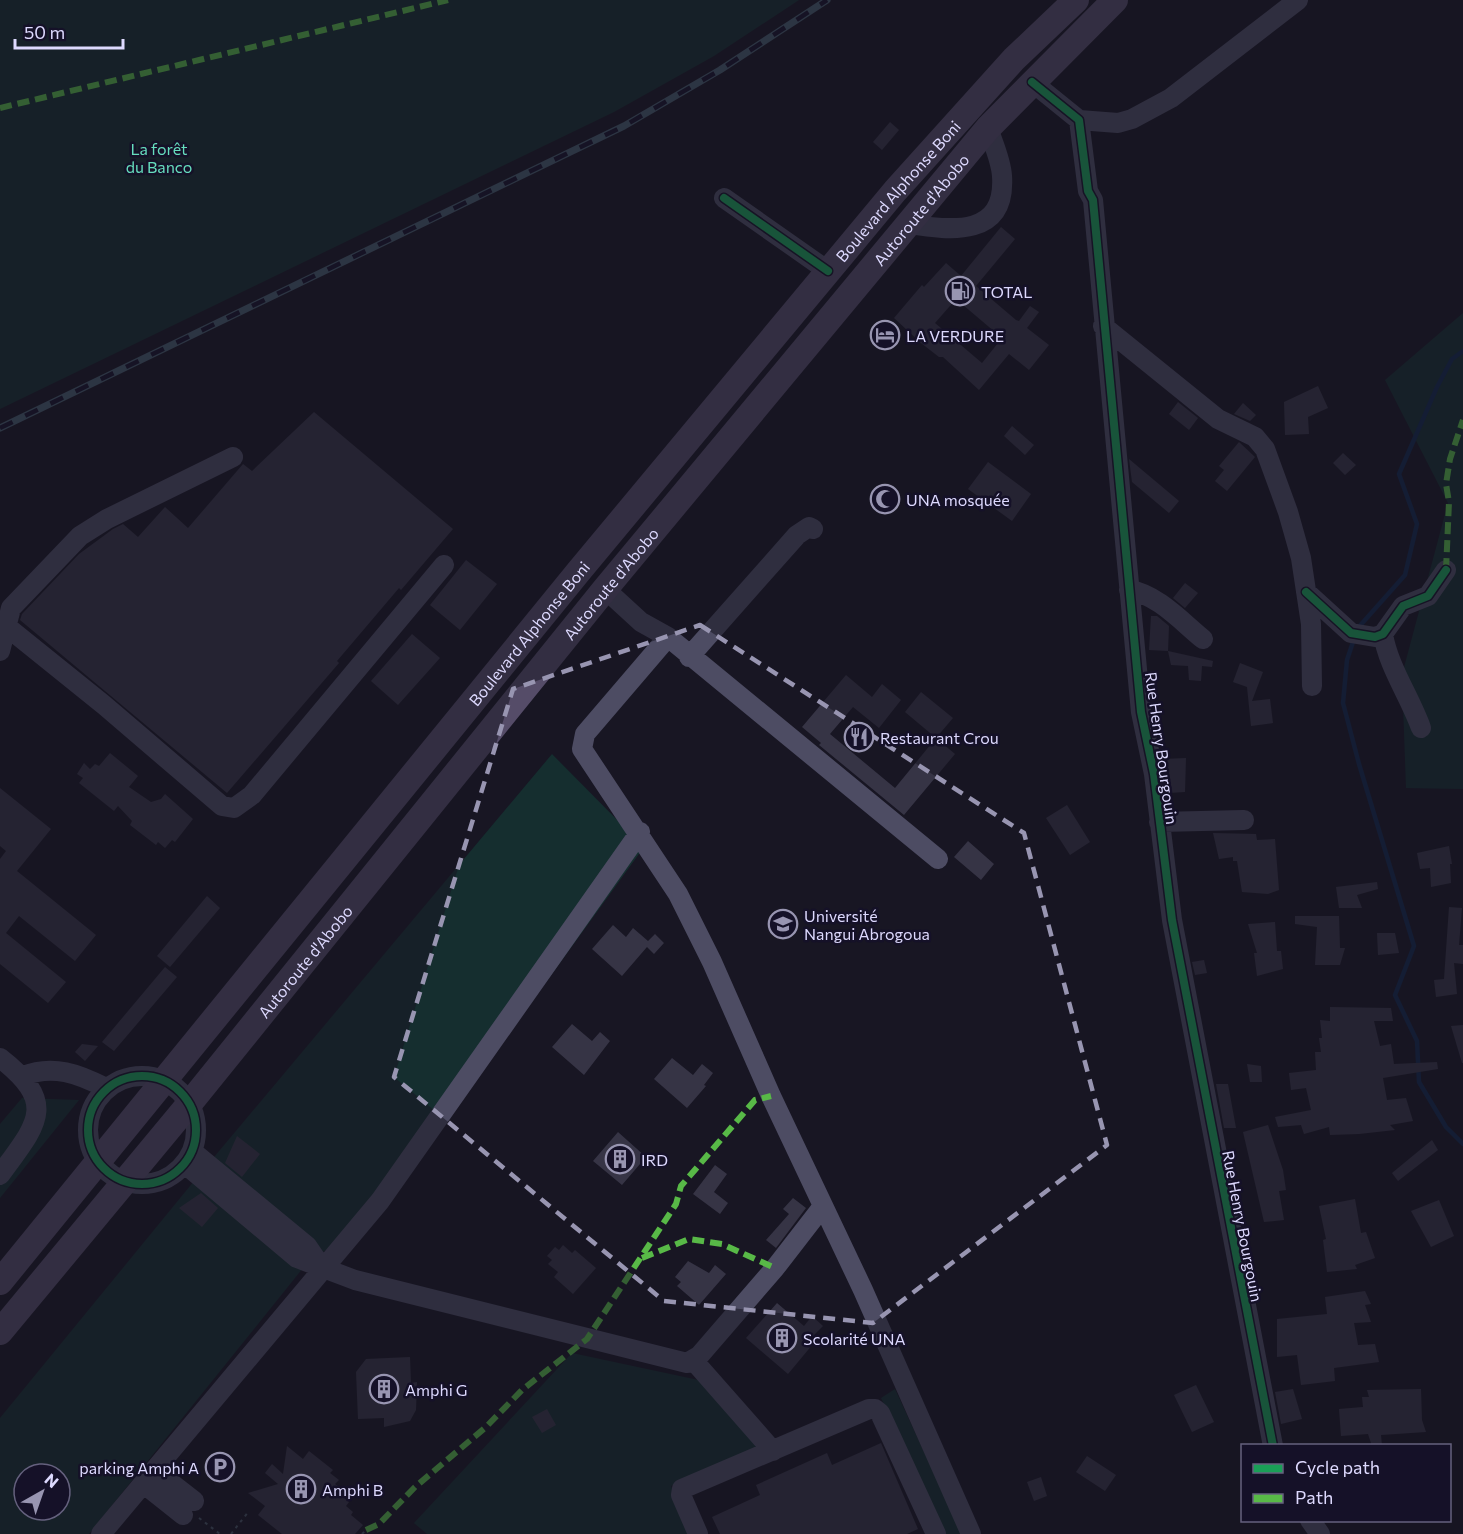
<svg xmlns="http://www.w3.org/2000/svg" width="1463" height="1534" viewBox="0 0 1463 1534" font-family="Commissioner,sans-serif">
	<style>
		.green { fill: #152e2f; fill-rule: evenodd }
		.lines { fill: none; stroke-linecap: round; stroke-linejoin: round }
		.stream { stroke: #112649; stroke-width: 4.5 }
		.building { fill: #363445; fill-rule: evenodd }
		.path { stroke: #465260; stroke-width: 2; stroke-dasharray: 3 4.5; stroke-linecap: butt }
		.minor { stroke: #4d4c63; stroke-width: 20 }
		.major { stroke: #554c68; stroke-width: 26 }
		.rail-casing { stroke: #465b6b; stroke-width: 7 }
		.rail { stroke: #151128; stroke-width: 4.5; stroke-dasharray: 14; stroke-linecap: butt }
		.quiet { stroke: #58b947; stroke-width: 6; stroke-dasharray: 12 6; stroke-linecap: butt }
		.cycleway-casing { stroke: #151128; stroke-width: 11 }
		.cycleway { stroke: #1a9f57; stroke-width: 8 }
		.marked { fill: none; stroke: #9895b1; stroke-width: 4.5; stroke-dasharray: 12 8; stroke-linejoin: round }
		.labels { text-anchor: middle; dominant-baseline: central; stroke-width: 5; stroke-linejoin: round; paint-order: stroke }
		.park-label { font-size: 16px; fill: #66ddbe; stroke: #151128 }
		.street-label { font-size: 16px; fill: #ddd9fe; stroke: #151128 }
		.poi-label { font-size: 16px; fill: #ddd9fe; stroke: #151128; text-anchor: start }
	</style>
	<rect width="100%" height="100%" fill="#181623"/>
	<path class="green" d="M0 0H799L714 56 614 112 0 409Z
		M1463 313V789L1406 788 1402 675 1448 503 1385 380Z
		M552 754 644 847 385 1204 303 1268 89 1534H0V1418L199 1175ZM24 1474H60V1510H24Z
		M22 1098 79 1100 0 1198V1124Z
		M572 1353 703 1381 760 1446 671 1486 692 1534H427L414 1523Z
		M895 1389 962 1534H945L881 1398Z"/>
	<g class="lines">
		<path class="stream" d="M1357 629 1405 575 1417 524 1399 474 1437 387 1452 359 1463 351
			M1354 639 1347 660 1343 703 1359 764 1414 946 1395 995 1417 1041 1419 1082 1446 1127 1463 1144"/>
	</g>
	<path class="building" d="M890 122 899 130 882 150 873 142Z
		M1001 227 1015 239 976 286 1016 320 1019 321 1030 306 1039 312 1027 328 1049 345 1029 370 1009 354 979 390 943 357H939L921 343 894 318 922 285 924 287 946 263 961 276ZM956 299 1002 338 982 363 935 323Z
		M1318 386 1328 408 1308 417 1309 434 1285 435 1284 402Z
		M1178 402 1198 418 1189 430 1169 414Z
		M1243 403 1256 415 1250 421 1234 414Z
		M314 412 453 529 401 590 399 588 337 661 339 663 227 793 20 620 22 614 79 554 113 529 123 524 138 537 165 507 188 528 243 464 252 471Z
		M1012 426 1034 445 1025 455 1004 436Z
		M1239 442 1255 457 1227 491 1215 481 1224 470 1219 466Z
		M1343 453 1356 465 1345 475 1333 463Z
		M1129 459 1179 501 1169 513 1132 482Z
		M988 462 1031 494 1012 521 968 489Z
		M466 560 497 584 460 630 430 605Z
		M1185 583 1198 593 1185 608 1173 598Z
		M1151 616H1157L1169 626 1168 651 1149 650Z
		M412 634 440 658 398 705 371 681Z
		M1168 651 1213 661 1212 667 1202 666 1201 681 1189 680 1188 666 1171 665Z
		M1240 663 1263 672 1252 701 1270 699 1273 723 1251 726 1247 687 1233 682Z
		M846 675 872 697 882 684 901 700 879 728 853 707 830 734 895 788 936 738 955 754 904 815 819 745 821 743 802 727Z
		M921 692 953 718 936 738 905 712Z
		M110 753 138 776 129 787 151 802 161 799 165 794 193 819 175 842 172 840 165 848 158 842 156 845 130 825 132 821 118 806 114 811 79 783 83 778 77 774 84 763 90 769 95 764 99 766Z
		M1186 758 1185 792 1168 793 1163 759Z
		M0 788 51 829 17 871 96 935 75 961 19 916 6 933 66 982 48 1003 0 964V859L6 851 0 846Z
		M1067 805 1090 842 1070 855 1046 818Z
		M1213 833 1256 834 1257 840 1275 839 1279 890 1268 894 1242 892 1237 861H1233V857L1219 859Z
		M968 841 994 864 981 880 954 857Z
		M1449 846 1452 864H1450L1451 883 1431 887 1430 868 1420 869 1417 853Z
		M1377 882 1378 889 1357 895 1362 908H1339L1336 887Z
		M207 896 220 908 170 967 157 956Z
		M1449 907 1462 908 1459 945H1463V964L1454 963 1457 994 1436 997 1434 980 1444 979Z
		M1295 916H1339L1340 948H1345L1340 965H1315L1317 927 1295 924Z
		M1275 922 1277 951H1281L1283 969 1257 976 1254 953H1257L1248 924Z
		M613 925 626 937 633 928 648 941 655 934 664 943 654 954 647 947 622 976 592 949Z
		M1377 933H1395L1399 953 1378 955Z
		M1204 960 1207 973 1195 975 1192 962Z
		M165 967 177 977 114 1051 102 1042Z
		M1330 1007 1391 1008 1393 1021H1374L1380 1046 1391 1044 1394 1064 1437 1062 1438 1069 1383 1078 1387 1100 1406 1098 1413 1121 1390 1125 1395 1130 1359 1134 1330 1135 1329 1127 1304 1134 1301 1125 1278 1127 1275 1117 1311 1110 1306 1088 1291 1090 1289 1073 1316 1070 1315 1052H1321L1319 1038H1322L1320 1020 1330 1021Z
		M572 1024 592 1041 600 1032 610 1041 584 1075 552 1047Z
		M1463 1025V1063H1462L1451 1026Z
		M82 1044 98 1046 85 1061 75 1052Z
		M672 1058 693 1075 702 1064 713 1073 704 1085 706 1086 687 1108 654 1079Z
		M1247 1064 1261 1066 1262 1082H1250Z
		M1216 1084H1228L1236 1128H1224Z
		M1268 1125 1283 1170 1286 1190 1279 1191 1284 1220 1264 1222 1243 1132Z
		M618 1132 646 1157 622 1185 593 1161Z
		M237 1136 260 1154 242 1177 225 1163Z
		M1432 1140 1438 1150 1398 1181 1392 1173Z
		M715 1165 727 1174 714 1192 728 1203 720 1214 693 1194Z
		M201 1193 218 1208 202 1227 179 1208Z
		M793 1198 806 1208 776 1248 766 1240 789 1214 783 1209Z
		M1355 1199 1361 1233 1366 1232 1375 1258 1355 1265 1357 1269 1327 1272 1323 1240 1326 1239 1319 1206Z
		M1439 1200 1454 1236 1431 1247 1411 1211Z
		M563 1245 572 1253 575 1250 596 1268 573 1294 554 1277 558 1272 548 1264 552 1260 547 1256 555 1247 559 1250Z
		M688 1261 709 1273 715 1265 726 1274 699 1305 677 1286 681 1282 675 1277Z
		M1365 1291 1371 1304 1365 1305 1371 1322 1354 1323 1358 1345 1375 1344 1379 1362 1334 1368 1335 1381 1301 1385 1297 1355 1277 1357V1319L1327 1314 1325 1297Z
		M777 1303 804 1326 812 1316 823 1326 814 1335 818 1338 788 1374 746 1338Z
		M410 1357 411 1383 417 1382 416 1410 410 1421 384 1427V1418L358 1419 356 1372 366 1359Z
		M1196 1385 1214 1422 1192 1432 1174 1395Z
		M1293 1389 1302 1419 1281 1424 1275 1392Z
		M1421 1389 1422 1420 1426 1432 1381 1435 1382 1446H1372L1368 1434 1341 1436 1339 1409 1363 1407 1362 1397H1369L1367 1390Z
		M547 1409 556 1425 542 1433 532 1417Z
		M881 1443 918 1529 907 1534H720L712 1517 760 1495 756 1485 827 1453 832 1465Z
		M287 1446 303 1459 309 1451 333 1470 330 1473 339 1480 335 1484 344 1491 341 1495 349 1502 346 1506 353 1512 351 1515 363 1525 355 1534H282L258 1515 265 1506 248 1493 278 1484 265 1473 272 1464 283 1474Z
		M1087 1456 1116 1475 1105 1491 1076 1472Z
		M1041 1477 1047 1496 1034 1501 1027 1482Z"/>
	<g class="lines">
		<path class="path" d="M199 1518 220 1534
			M231 1534 249 1511
			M362 1534 366 1530"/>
		<path class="minor" d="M1032 82 1079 120 1118 123 1132 119 1171 98 1298 0
			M1079 120 1088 191 1093 200 1141 712 1154 774 1172 920 1273 1446
			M724 198 828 271
			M909 224C952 231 1006 237 1002 176 1001 160 993 143 988 128
			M1103 326 1218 419 1255 437 1265 449 1288 512 1301 558 1311 624 1312 686
			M605 589 641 622 668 637 938 859
			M1129 590C1157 594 1182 622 1203 639
			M1306 592 1351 633 1375 637 1383 634 1403 606 1428 596 1446 570
			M6 626 104 705 222 806 234 808 252 795 444 565
			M1383 634C1388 666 1410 697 1421 728
			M668 637 591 727 585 734 582 749 678 894 712 962 771 1096 863 1290 971 1534
			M0 651 11 608 80 536 107 519 233 457
			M689 657 797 535 809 527 813 529
			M1159 822 1244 820
			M0 1058C59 1104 37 1124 0 1175
			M88 1130a54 54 0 1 1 108 0a54 54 0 1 1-108 0Z
			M23 1076C53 1064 79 1074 106 1088
			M193 1152 307 1246 322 1268
			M185 1164 297 1258 355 1280 687 1363 699 1356 775 1268 823 1206
			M693 1360 773 1451
			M152 1473 380 1201 640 832
			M144 1484 183 1515
			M1310 1520 1320 1534
			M101 1534 152 1473H158L194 1501
			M698 1534 681 1495 682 1489 869 1409H875L880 1413 936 1534"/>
		<g class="major">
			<path id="s1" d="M0 1282 579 571 895 191 1014 59 1076 0"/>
			<path id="s2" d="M0 1332 190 1103 605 589 988 128 1115 0"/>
		</g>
		<g class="rail-casing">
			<path id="rail" d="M0 428 624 126 720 70 827 0"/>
		</g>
		<use href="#rail" class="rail"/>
		<path class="quiet" d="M0 108 448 0
			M1446 570 1449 502 1446 484 1450 459 1463 420
			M642 1258 689 1239 722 1244 775 1268
			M366 1530 379 1524 415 1487 486 1427 522 1390 587 1339 676 1204 681 1186 755 1100 771 1096"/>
		<g class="cycleway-casing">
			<path id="cycleway" d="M1032 82 1079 120 1088 191 1093 200 1141 712 1154 774 1172 920 1273 1446
				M724 198 828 271
				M1306 592 1351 633 1375 637 1383 634 1403 606 1428 596 1446 570
				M88 1130a54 54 0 1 1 108 0a54 54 0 1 1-108 0Z"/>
		</g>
		<use href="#cycleway" class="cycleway"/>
	</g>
	<path d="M0 0H1463V1534H0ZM700 625 1024 833 1107 1145 873 1323 664 1301 394 1077 513 689Z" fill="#181623" fill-opacity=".55" fill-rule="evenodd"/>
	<path class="marked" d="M700 625 1024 833 1107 1145 873 1323 664 1301 394 1077 513 689Z"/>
	<defs>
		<g id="fuel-ring" transform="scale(1.5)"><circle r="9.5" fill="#151128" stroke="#9895b1" stroke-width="1.5"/><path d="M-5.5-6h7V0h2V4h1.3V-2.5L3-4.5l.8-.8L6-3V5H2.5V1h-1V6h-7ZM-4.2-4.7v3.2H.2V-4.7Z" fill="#9895b1"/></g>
		<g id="hotel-ring" transform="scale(1.5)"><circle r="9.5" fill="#151128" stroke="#9895b1" stroke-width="1.5"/><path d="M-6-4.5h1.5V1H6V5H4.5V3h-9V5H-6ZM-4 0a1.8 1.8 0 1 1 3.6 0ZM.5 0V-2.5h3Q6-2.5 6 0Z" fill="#9895b1"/></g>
		<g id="mosque-ring" transform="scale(1.5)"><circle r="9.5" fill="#151128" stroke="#9895b1" stroke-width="1.5"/><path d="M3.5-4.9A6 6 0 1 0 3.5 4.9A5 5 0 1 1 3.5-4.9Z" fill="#9895b1"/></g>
		<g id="restaurant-ring" transform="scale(1.5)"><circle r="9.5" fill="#151128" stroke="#9895b1" stroke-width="1.5"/><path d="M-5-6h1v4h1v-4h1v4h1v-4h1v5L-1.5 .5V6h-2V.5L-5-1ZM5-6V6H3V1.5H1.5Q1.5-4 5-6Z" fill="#9895b1"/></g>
		<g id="university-ring" transform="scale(1.5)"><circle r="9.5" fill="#151128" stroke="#9895b1" stroke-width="1.5"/><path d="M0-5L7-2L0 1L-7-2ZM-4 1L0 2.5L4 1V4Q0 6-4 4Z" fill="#9895b1"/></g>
		<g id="building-ring" transform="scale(1.5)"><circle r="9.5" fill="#151128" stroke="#9895b1" stroke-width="1.5"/><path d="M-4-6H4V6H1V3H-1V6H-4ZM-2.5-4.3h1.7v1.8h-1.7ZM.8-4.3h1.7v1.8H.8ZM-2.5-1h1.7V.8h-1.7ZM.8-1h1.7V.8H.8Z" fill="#9895b1"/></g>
		<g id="parking-ring" transform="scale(1.5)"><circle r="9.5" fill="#151128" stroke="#9895b1" stroke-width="1.5"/><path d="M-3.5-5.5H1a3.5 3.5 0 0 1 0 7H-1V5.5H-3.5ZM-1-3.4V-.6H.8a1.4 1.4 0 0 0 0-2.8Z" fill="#9895b1"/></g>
	</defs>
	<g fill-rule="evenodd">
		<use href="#fuel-ring" x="960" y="291"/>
		<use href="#hotel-ring" x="885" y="335"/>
		<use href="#mosque-ring" x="885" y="499"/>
		<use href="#restaurant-ring" x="859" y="737"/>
		<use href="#university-ring" x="783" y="924"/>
		<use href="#building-ring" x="620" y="1159"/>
		<use href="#building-ring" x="782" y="1338"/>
		<use href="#building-ring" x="384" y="1389"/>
		<use href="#parking-ring" x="220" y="1467"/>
		<use href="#building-ring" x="301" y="1489"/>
	</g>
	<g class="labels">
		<g class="park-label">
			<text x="159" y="148">La forêt<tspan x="159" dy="18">du Banco</tspan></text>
		</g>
		<g class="street-label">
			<text stroke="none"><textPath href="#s1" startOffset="1413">Boulevard Alphonse Boni</textPath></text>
			<text stroke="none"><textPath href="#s2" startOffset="1452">Autoroute d'Abobo</textPath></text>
			<text stroke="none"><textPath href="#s2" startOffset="966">Autoroute d'Abobo</textPath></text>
			<text stroke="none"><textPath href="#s1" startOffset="837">Boulevard Alphonse Boni</textPath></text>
			<text transform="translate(1162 748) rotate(82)">Rue Henry Bourgouin</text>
			<text stroke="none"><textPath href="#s2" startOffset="480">Autoroute d'Abobo</textPath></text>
			<text transform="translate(1243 1226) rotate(79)">Rue Henry Bourgouin</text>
		</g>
		<g class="poi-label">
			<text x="981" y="291">TOTAL</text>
			<text x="906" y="335">LA VERDURE</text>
			<text x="906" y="499">UNA mosquée</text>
			<text x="880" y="737">Restaurant Crou</text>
			<text x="804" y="915">Université<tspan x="804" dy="18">Nangui Abrogoua</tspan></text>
			<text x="641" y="1159">IRD</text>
			<text x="803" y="1338">Scolarité UNA</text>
			<text x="405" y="1389">Amphi G</text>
			<text x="199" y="1467" text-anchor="end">parking Amphi A</text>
			<text x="322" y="1489">Amphi B</text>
		</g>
	</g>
	<rect x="1241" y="1444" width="210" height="78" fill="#151128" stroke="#65617e" stroke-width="1.5"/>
	<rect x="1253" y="1464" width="30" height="9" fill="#1a9f57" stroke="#65617e" stroke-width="1.5"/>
	<text x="1295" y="1474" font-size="18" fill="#ddd9fe">Cycle path</text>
	<rect x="1253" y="1494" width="30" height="9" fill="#58b947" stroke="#65617e" stroke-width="1.5"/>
	<text x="1295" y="1504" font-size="18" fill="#ddd9fe">Path</text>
	<g transform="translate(42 1492) rotate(40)"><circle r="28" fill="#151128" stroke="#65617e" stroke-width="1.5"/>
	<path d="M0-4.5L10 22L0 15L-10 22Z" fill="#9895b1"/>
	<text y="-9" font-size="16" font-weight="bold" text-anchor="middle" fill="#ddd9fe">N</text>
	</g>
	<path d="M15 39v9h108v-9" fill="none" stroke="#ddd9fe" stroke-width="3"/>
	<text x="24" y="39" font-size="18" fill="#ddd9fe" stroke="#151128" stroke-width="4.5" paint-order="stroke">50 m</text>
</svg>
